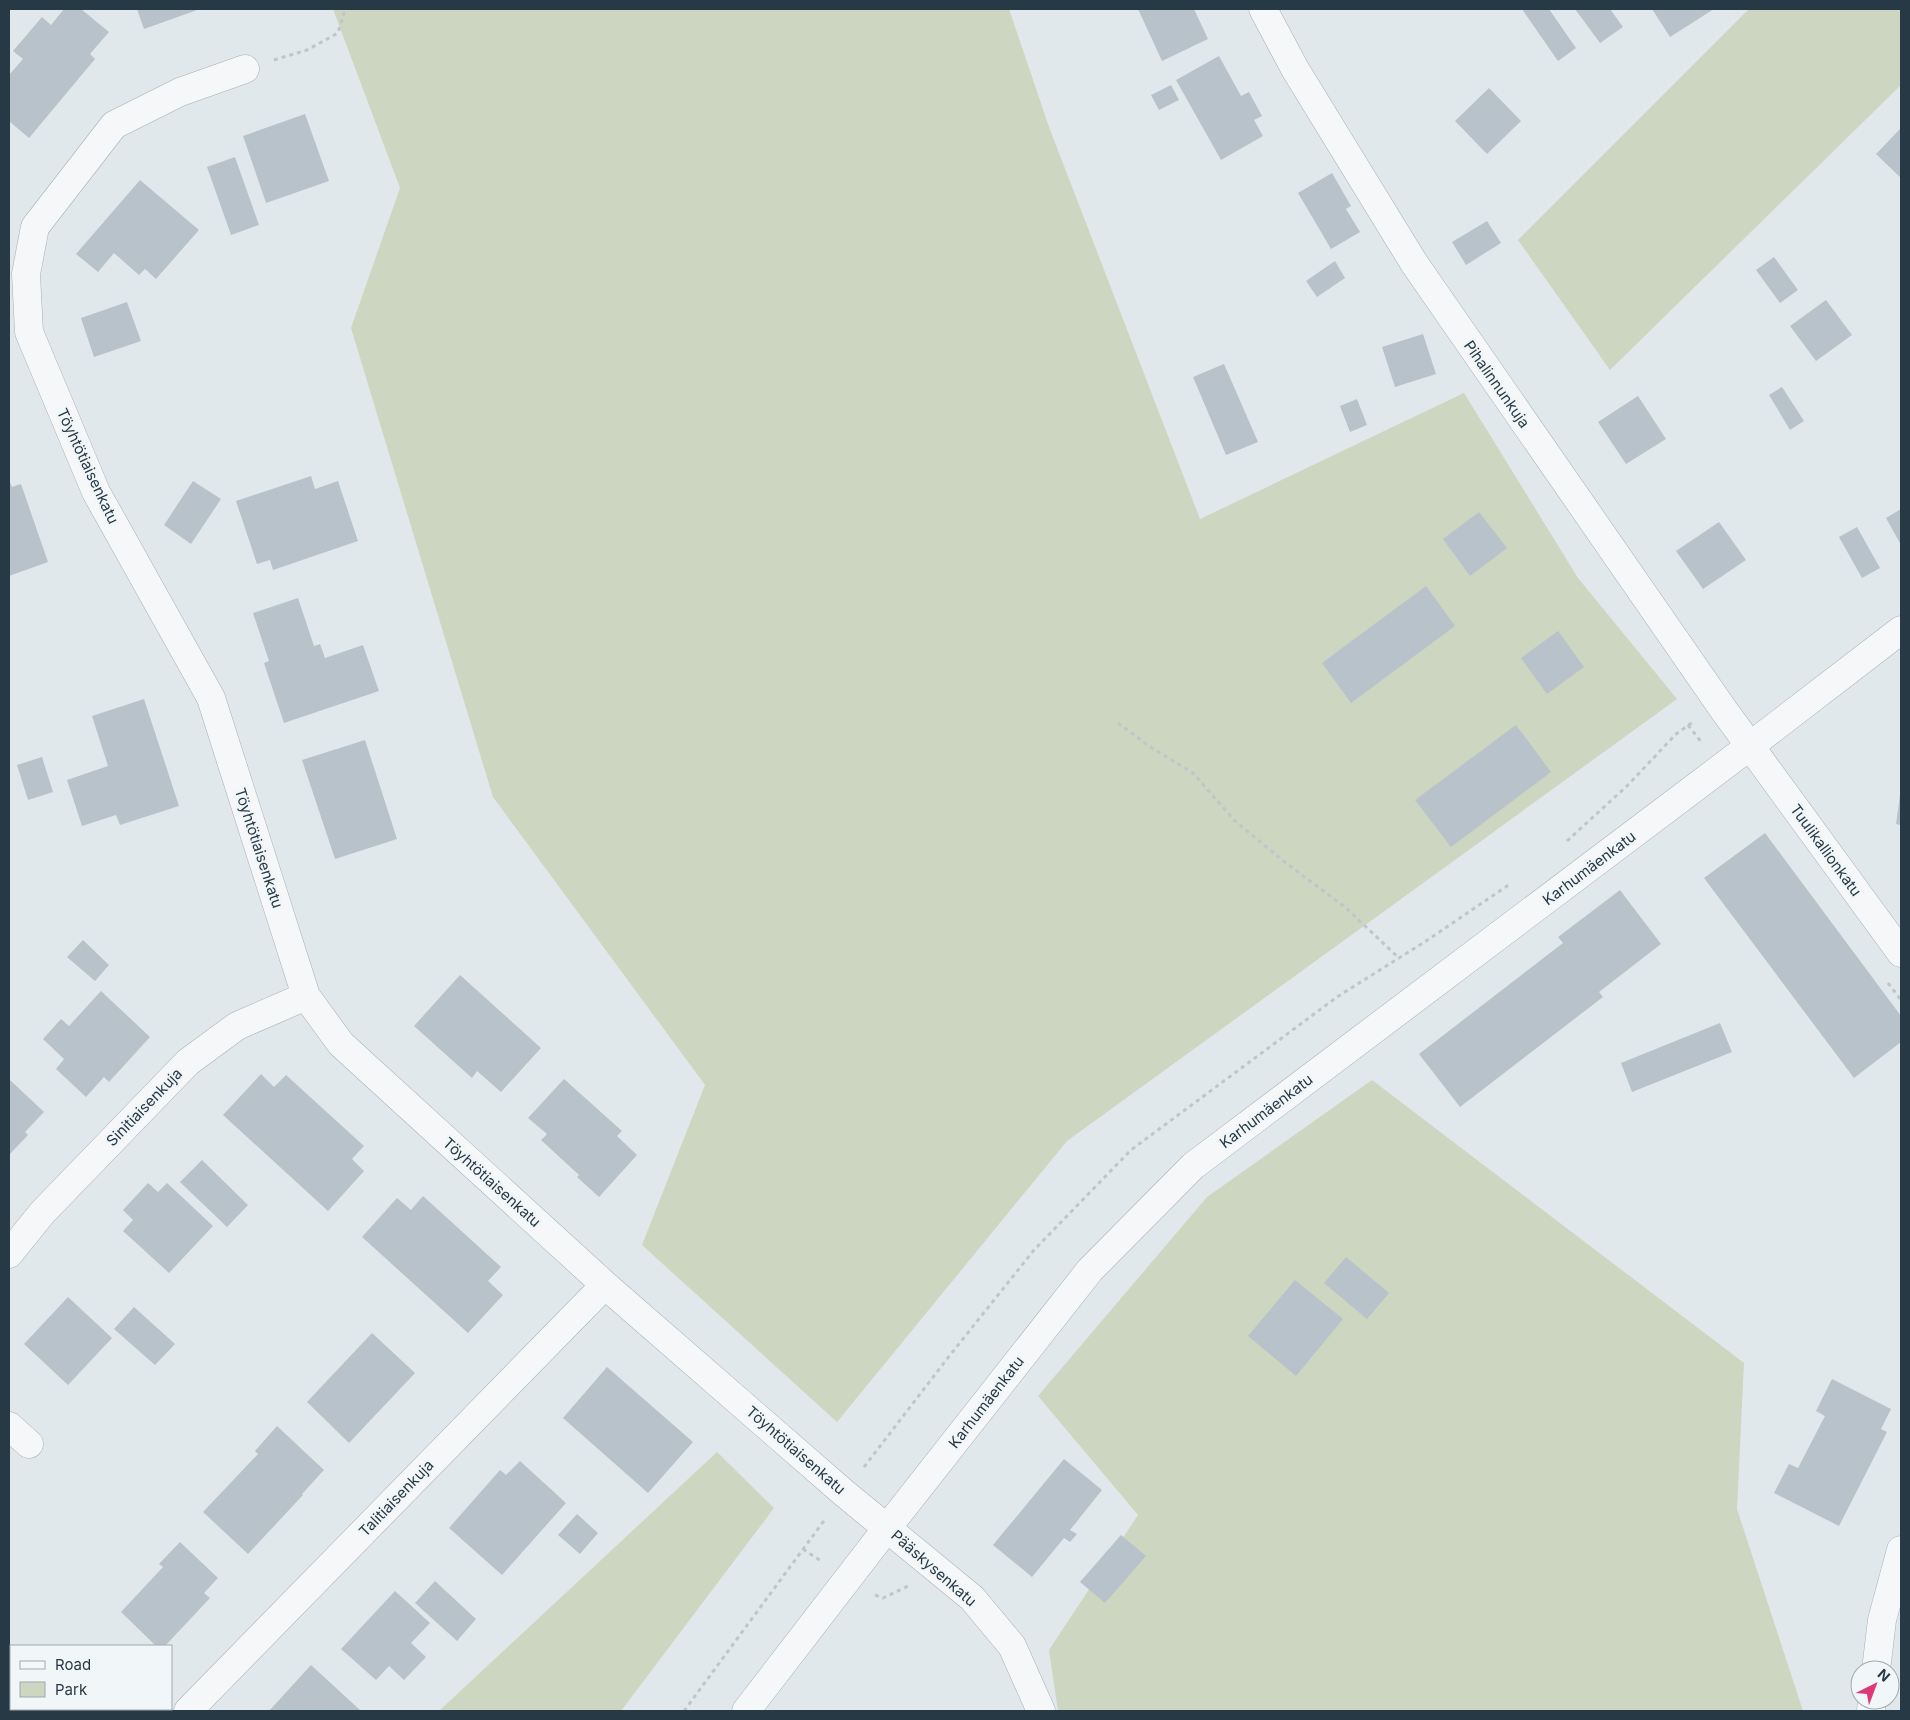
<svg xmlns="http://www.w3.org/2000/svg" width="1910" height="1720" viewBox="0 0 1910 1720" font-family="Inter,sans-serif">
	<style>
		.green { fill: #ccd6c1 }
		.building { fill: #b8c2ca }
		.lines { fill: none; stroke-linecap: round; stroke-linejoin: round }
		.minor-casing { stroke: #a5b0b6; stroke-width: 29 }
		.tertiary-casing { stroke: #a5b0b6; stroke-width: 29 }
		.path { stroke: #bfc6ca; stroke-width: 3; stroke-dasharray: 4 4; stroke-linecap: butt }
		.minor { stroke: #f5f7f9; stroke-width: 28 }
		.tertiary { stroke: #f5f7f9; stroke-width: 28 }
		.labels { text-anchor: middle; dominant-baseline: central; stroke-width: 5; stroke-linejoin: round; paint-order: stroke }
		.street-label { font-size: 15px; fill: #273945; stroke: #f1f6f8 }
	</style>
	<rect width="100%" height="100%" fill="#e1e8eb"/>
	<path class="green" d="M333 9H1009L1049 127 1200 519 1464 393 1578 578 1677 699 1067 1141 837 1422 642 1245 705 1085 493 797 351 328 400 188Z
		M1749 9H1901V85L1610 370 1518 240Z
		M1372 1080 1744 1363 1737 1509 1803 1711H1058L1049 1650 1138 1515 1038 1396 1207 1197Z
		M717 1452 774 1508 621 1711H439Z"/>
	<path class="building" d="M64 9H81L109 32 90 54 95 59 29 138 9 121V75L23 59 13 51 42 17 51 25Z
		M137 9H200L144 29Z
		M1138 9H1194L1208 39 1162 61Z
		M1522 9H1549L1576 48 1558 61Z
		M1575 9H1610L1623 27 1600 43Z
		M1652 9H1714L1670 37Z
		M1219 56 1241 96 1249 92 1262 116 1254 120 1263 136 1221 160 1176 80Z
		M1171 85 1179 100 1159 110 1151 95Z
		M1489 88 1521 121 1487 154 1455 121Z
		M305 114 329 181 266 203 243 136Z
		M1901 128V178L1876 154Z
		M235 157 259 225 231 235 207 167Z
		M1332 173 1351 206 1346 209 1360 232 1331 249 1298 193Z
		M140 180 199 230 156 279 145 269 139 275 114 253 98 272 76 254Z
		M1487 221 1501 243 1466 265 1452 242Z
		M1774 257 1798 290 1780 303 1756 270Z
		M1335 261 1345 278 1317 297 1306 281Z
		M1826 300 1852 335 1816 361 1790 326Z
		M127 302 141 341 94 357 81 318Z
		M1423 334 1436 374 1395 387 1382 347Z
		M1224 364 1258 442 1226 455 1193 377Z
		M1782 387 1804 421 1790 430 1769 395Z
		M1638 396 1666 439 1626 464 1598 422Z
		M1357 399 1367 425 1350 432 1340 406Z
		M311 476 315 489 338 481 358 541 273 570 270 560 257 564 236 501Z
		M9 480 12 487 21 484 48 562 9 576Z
		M193 481 221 499 191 544 164 525Z
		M1901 509V545L1886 518Z
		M1479 512 1507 548 1470 576 1443 539Z
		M1719 522 1746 560 1703 589 1676 551Z
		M1857 527 1880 568 1862 578 1839 537Z
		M1426 586 1455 626 1351 703 1322 663Z
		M298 598 314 646 320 644 325 658 363 645 379 691 284 723 264 663 269 661 253 613Z
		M1558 631 1584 667 1547 694 1521 658Z
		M144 699 179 806 120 825 116 815 82 826 67 780 108 766 92 716Z
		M1516 725 1551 772 1451 847 1415 800Z
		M365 740 397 839 335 859 302 760Z
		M42 757 53 792 28 800 17 765Z
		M1900 795H1901V825L1896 824Z
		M1765 833 1901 1016V1042L1854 1078 1704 878Z
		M1620 890 1661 944 1599 992 1603 997 1460 1107 1419 1054 1563 943 1558 937Z
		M83 940 109 965 95 981 67 957Z
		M460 975 541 1048 501 1092 477 1071 472 1078 414 1026Z
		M101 991 150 1037 109 1082 104 1077 86 1097 56 1069 64 1059 43 1039 61 1019 69 1026Z
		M1720 1023 1732 1052 1632 1092 1621 1063Z
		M261 1074 274 1087 286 1075 364 1146 352 1159 364 1171 328 1211 223 1115Z
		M9 1079 44 1112 25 1132 28 1135 9 1155Z
		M564 1079 622 1131 617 1136 637 1155 599 1197 577 1177 579 1175 541 1140 547 1134 528 1118Z
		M202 1160 248 1205 227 1227 180 1182Z
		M148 1183 158 1192 167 1183 213 1226 169 1273 123 1231 133 1220 123 1210Z
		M423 1196 501 1267 488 1281 503 1295 468 1333 362 1237 397 1198 411 1210Z
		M1346 1257 1389 1293 1367 1319 1324 1283Z
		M1295 1280 1343 1319 1296 1376 1248 1336Z
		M68 1297 112 1338 68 1385 24 1344Z
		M134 1307 175 1344 155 1365 114 1329Z
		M372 1333 415 1373 349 1443 307 1402Z
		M607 1367 693 1442 648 1493 563 1418Z
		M1832 1379 1891 1409 1881 1429 1887 1432 1839 1526 1774 1493 1789 1464 1798 1468 1825 1416 1816 1411Z
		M277 1426 324 1470 302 1494 303 1495 248 1554 203 1512 258 1454 255 1451Z
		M1064 1459 1102 1490 1070 1530 1077 1534 1070 1542 1064 1538 1032 1577 993 1545Z
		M520 1461 566 1503 502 1575 449 1528 500 1470 506 1475Z
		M577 1514 598 1533 580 1554 558 1535Z
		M1121 1535 1146 1556 1105 1603 1080 1582Z
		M180 1542 218 1578 204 1593 210 1598 165 1646H156L121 1612 163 1567 159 1564Z
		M435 1581 476 1619 457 1641 415 1603Z
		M395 1591 430 1623 411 1643 426 1657 404 1680 389 1666 376 1680 341 1649Z
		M311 1665 360 1710 359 1711H269Z
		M9 1688 11 1690V1709L9 1711Z
		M20 1709H27L30 1711H17Z"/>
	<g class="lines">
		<g class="minor-casing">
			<path id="minor" d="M1263 9 1295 69 1414 263 1723 709 1901 953
				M245 69 180 92 114 125 35 227 26 274 29 332 96 492 211 698 306 996 341 1044 605 1285 844 1493 972 1598 1012 1646 1041 1711
				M9 1254 42 1213 188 1062 237 1026 306 996
				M9 1426 29 1444
				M1876 1670 1882 1620 1901 1550
				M188 1711 605 1285
				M1871 1711 1872 1700"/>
		</g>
		<g class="tertiary-casing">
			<path id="tertiary" d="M746 1711 887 1528 1090 1270 1193 1166 1750 746 1901 630"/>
		</g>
		<path class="path" d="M274 60 307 50 338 33 344 13 342 9
			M1118 723 1152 748 1193 773 1234 820 1282 860 1346 908 1399 958
			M1688 725 1702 743
			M1567 841 1628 785 1676 734 1693 722
			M1888 983 1901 1000
			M864 1467 947 1359 1034 1250 1131 1150 1337 997 1426 941 1510 884
			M803 1549 821 1561
			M875 1595 883 1598 908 1586
			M684 1711 826 1518"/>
		<use href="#minor" class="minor"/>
		<use href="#tertiary" class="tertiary"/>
	</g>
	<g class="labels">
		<g class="street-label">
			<text transform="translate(1497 384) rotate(55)">Pihalinnunkuja</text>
			<text transform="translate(88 466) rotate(65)">Töyhtötiaisenkatu</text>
			<text transform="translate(259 848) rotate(72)">Töyhtötiaisenkatu</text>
			<text transform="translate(1826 850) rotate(54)">Tuulikallionkatu</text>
			<text transform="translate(1589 868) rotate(-37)">Karhumäenkatu</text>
			<text transform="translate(144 1107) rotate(-46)">Sinitiaisenkuja</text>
			<text transform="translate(1266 1111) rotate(-37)">Karhumäenkatu</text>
			<text transform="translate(492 1182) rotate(42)">Töyhtötiaisenkatu</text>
			<text transform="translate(986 1402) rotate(-52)">Karhumäenkatu</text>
			<text transform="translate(796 1450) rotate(41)">Töyhtötiaisenkatu</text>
			<text transform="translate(396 1498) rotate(-46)">Talitiaisenkuja</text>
			<text transform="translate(934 1568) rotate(41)">Pääskysenkatu</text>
		</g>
	</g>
	<rect width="1910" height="1720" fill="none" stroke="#273945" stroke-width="20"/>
	<rect x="10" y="1645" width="162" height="65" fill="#f1f6f8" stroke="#a0aab0"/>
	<rect x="20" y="1661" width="25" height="8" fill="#f5f7f9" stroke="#a0aab0"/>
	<text x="55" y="1670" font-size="15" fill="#273945">Road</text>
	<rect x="20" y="1682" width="25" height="15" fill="#ccd6c1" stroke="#a0aab0"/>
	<text x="55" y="1695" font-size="15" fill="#273945">Park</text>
	<g transform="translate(1875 1685) rotate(42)"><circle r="24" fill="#f1f6f8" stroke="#a0aab0"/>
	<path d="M0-4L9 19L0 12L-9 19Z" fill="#dd3978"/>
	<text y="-8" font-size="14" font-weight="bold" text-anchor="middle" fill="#273945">N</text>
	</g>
</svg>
